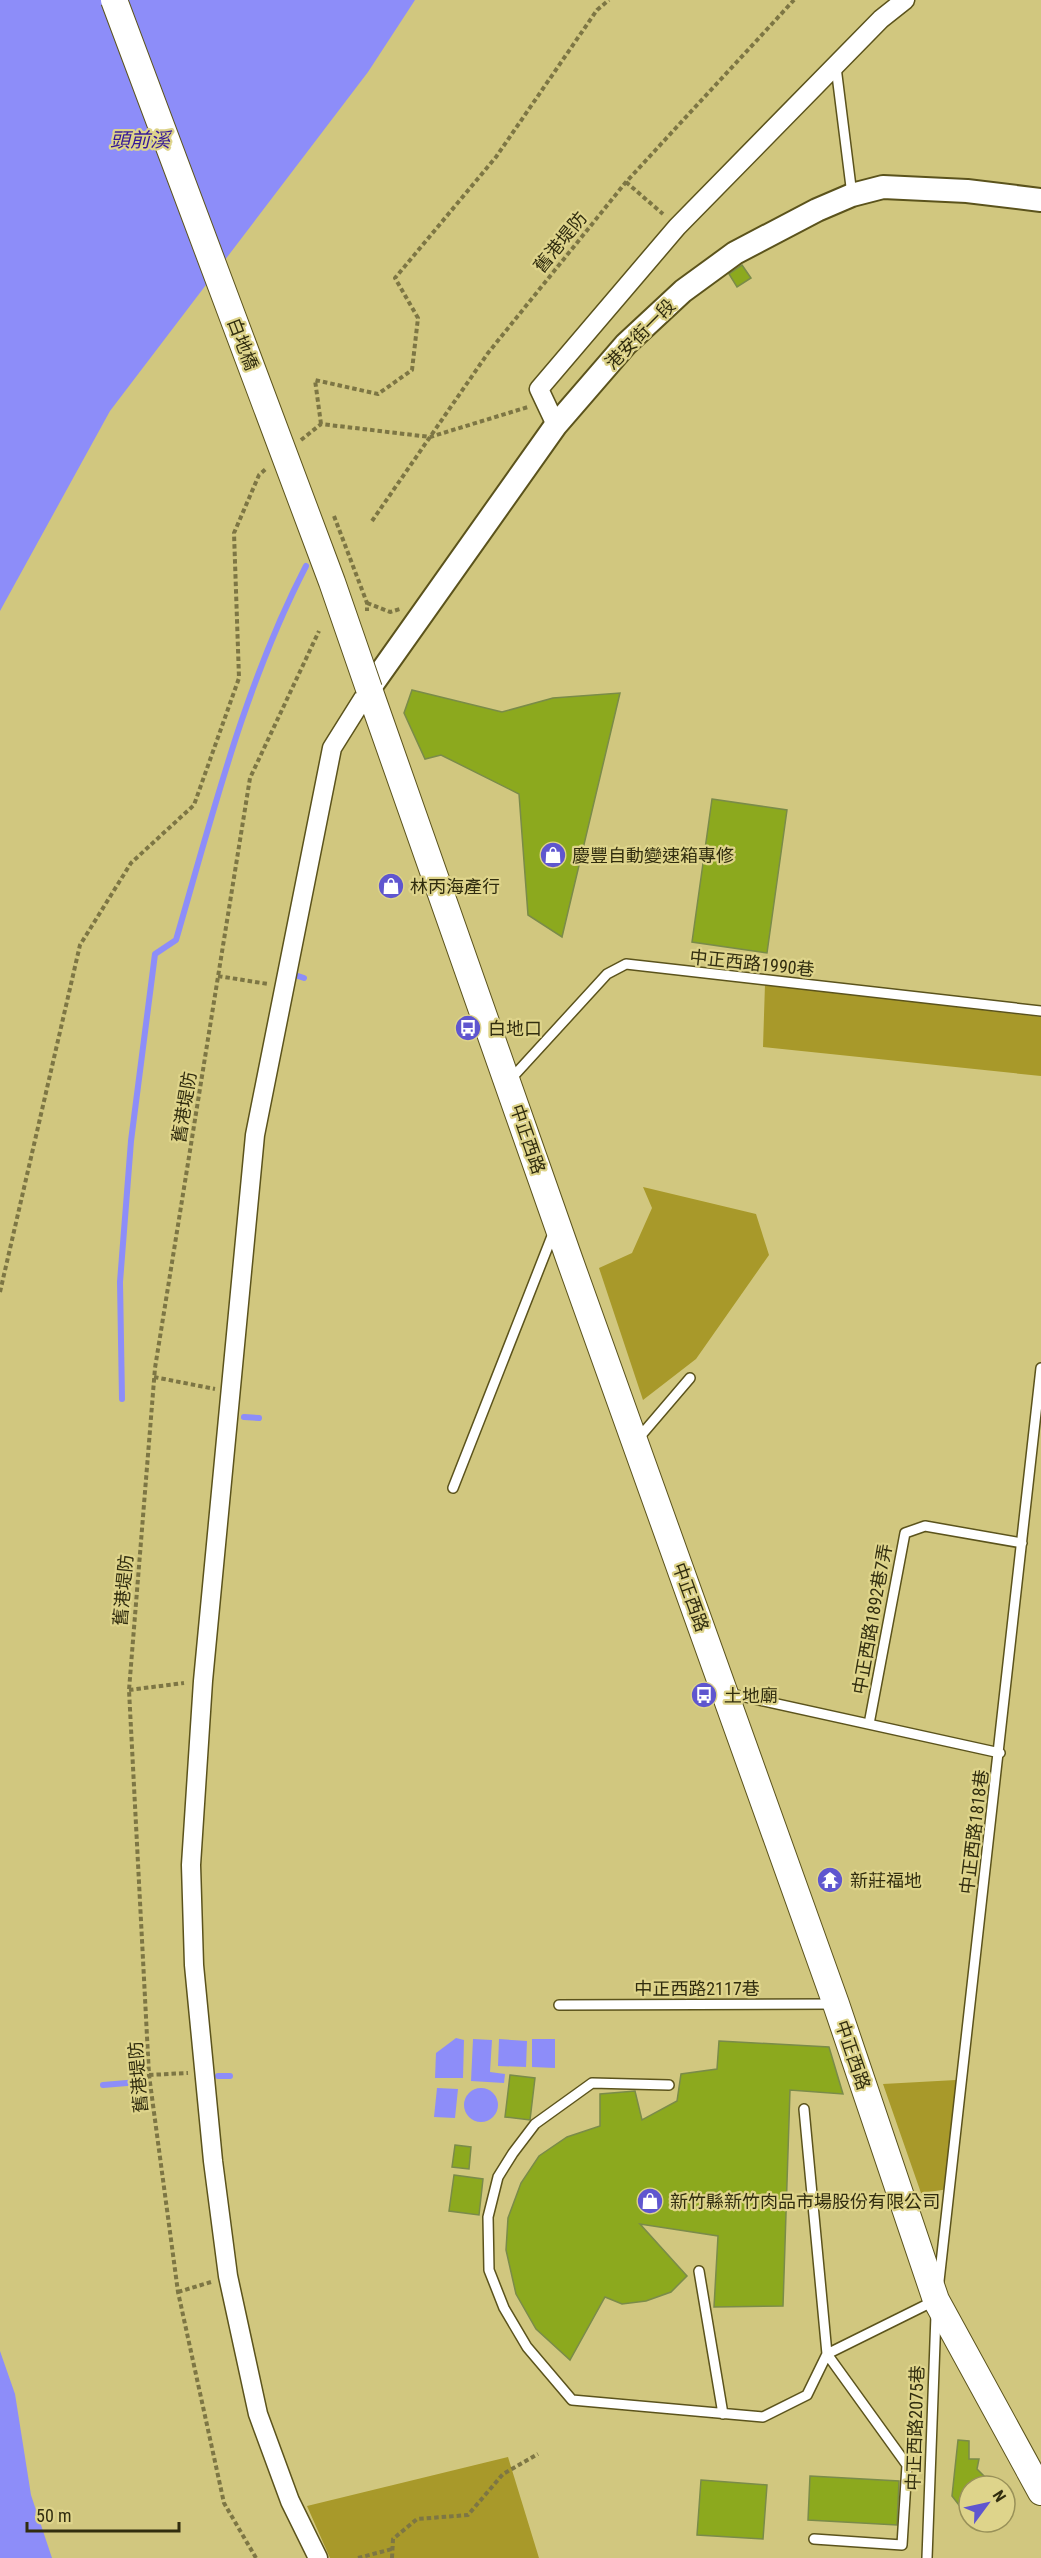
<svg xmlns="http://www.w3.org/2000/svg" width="1041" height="2558" viewBox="0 0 1041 2558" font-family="'Roboto Condensed','Noto Sans TC',sans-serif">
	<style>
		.green { fill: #a8992a }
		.water { fill: #8d8df9 }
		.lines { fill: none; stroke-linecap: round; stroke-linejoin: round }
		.stream { stroke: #8d8df9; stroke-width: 6 }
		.building { fill: #8ca91e; stroke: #7a8b49; stroke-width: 1.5 }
		.service-casing { stroke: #5b531c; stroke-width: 12 }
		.minor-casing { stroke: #5b531c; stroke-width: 21 }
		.tertiary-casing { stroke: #5b531c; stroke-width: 26 }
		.secondary-casing { stroke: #5b531c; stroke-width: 28 }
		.path { stroke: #7d7644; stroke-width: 4; stroke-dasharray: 4.5 3; stroke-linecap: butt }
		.service { stroke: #fff; stroke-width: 9 }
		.minor { stroke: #fff; stroke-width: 18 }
		.tertiary { stroke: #fff; stroke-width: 22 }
		.secondary { stroke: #fff; stroke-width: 26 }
		.secondary-bridge-casing { stroke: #5b531c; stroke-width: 28; stroke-linecap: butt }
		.path-bridge { stroke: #7d7644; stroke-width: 4; stroke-dasharray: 4.5 3; stroke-linecap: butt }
		.secondary-bridge { stroke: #fff; stroke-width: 26 }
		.labels { text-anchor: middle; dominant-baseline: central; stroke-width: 4.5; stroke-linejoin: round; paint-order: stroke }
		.street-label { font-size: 18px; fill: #312d0f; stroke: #ded48b }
		.poi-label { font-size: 18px; fill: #312d0f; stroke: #ded48b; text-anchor: start }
		.water-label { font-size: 20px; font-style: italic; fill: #351898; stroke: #ded48b }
	</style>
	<rect width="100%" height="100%" fill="#d1c77f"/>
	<path class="green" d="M765 984 1041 1017V1076L763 1047Z
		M643 1187 756 1214 769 1255 696 1359 643 1400 599 1268 632 1253 652 1208Z
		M956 2080 949 2189 921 2193 883 2084Z
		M508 2457 539 2558H330L307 2506Z"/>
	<path class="water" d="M0 0H415L368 72 110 411 0 611Z
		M456 2038 464 2040 463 2078H435L436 2053Z
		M473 2039 492 2040 490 2072 505 2074 504 2083 471 2081Z
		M499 2039 527 2041 526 2067 498 2066Z
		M532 2039H555V2068L532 2067Z
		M464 2105a17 17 0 1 1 34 0a17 17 0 1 1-34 0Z
		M437 2088 458 2089 455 2118 434 2117Z
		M0 2351 15 2394 31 2495 52 2558H0Z"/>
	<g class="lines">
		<path class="stream" d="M295 975 304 978
			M122 1399 120 1282 131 1141 155 954 176 940C213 813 245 684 306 566
			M244 1417 259 1418
			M218 2076H230
			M103 2085 139 2082"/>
	</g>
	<path class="building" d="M742 265 751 278 737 287 729 274Z
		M412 690 502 712 553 698 620 693 562 937 528 915 519 794 441 755 425 759 404 713Z
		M712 799 787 810 767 953 692 942Z
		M719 2041 829 2047 843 2094 790 2090 783 2306 714 2307 718 2236 640 2224 687 2276 671 2292 646 2301 622 2304 605 2297 570 2360 536 2329 516 2294 506 2250 508 2218 521 2183 539 2156 567 2137 600 2126V2094L635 2091 642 2120 677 2101 681 2074 717 2069Z
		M510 2075 535 2078 530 2120 505 2117Z
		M455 2145 471 2147 469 2169 452 2167Z
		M454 2175 483 2179 479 2215 449 2211Z
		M958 2440 969 2441V2459H979L977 2469 994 2486H969V2518L952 2496Z
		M810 2476 899 2481 897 2525 808 2520Z
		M701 2480 767 2485 763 2539 697 2535Z"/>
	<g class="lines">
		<g class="service-casing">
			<path id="service" d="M836 67 852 195
				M510 1080 607 974 626 964 1041 1011
				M637 1440 690 1378
				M453 1488 554 1231
				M727 1693 1000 1753
				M869 1724 905 1533 925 1526 1022 1543
				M559 2005 834 2004
				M669 2085 592 2083 535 2124 513 2153 498 2177 488 2217 489 2270 504 2308 527 2347 572 2400 763 2417 807 2395 827 2354 804 2109
				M699 2271 723 2414
				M939 2281 1041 1368
				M827 2354 934 2301
				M814 2539 902 2545 907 2465 827 2354
				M927 2558 936 2315"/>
		</g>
		<g class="minor-casing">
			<path id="minor" d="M556 425 539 389 677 227 881 19 905 0
				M318 2558 290 2501 258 2414 228 2276 213 2161 194 1965 191 1865 203 1681 255 1135 332 748 369 689"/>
		</g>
		<g class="tertiary-casing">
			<path id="tertiary" d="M369 689 556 425 626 344 683 291 735 253 817 210 852 195 883 187 967 191 1041 200"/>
		</g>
		<g class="secondary-casing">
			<path id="secondary" d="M369 689 570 1261 836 2004 936 2300 1041 2492"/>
		</g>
		<path class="path" d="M626 182 663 214
			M321 424 315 380 378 394 412 370 418 318 395 278 496 157 597 10 609 0
			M301 440 321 424 430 437 528 407
			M372 521 488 353 626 182 794 0
			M367 603 390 612 400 609
			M218 976 268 984
			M0 1292 80 945 131 863 194 805 239 678 234 533 259 475 267 468
			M154 1377 215 1389
			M129 1690 184 1683
			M149 2075 188 2073
			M178 2292 211 2282
			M256 2558 224 2503 178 2292 149 2075 129 1690 155 1368 250 778 319 631
			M358 2558 392 2549
			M392 2558 393 2539 417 2519 468 2515 503 2474 538 2454"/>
		<use href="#service" class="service"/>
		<use href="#minor" class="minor"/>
		<use href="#tertiary" class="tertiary"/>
		<use href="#secondary" class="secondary"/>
		<g class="secondary-bridge-casing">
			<path id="secondary-bridge" d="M114 0 332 582 369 689"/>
		</g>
		<path class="path-bridge" d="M334 516 367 603V611"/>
		<use href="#secondary-bridge" class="secondary-bridge"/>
	</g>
	<defs>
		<g id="shop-disc" transform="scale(1.35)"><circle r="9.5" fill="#5f56cf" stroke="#ded48b"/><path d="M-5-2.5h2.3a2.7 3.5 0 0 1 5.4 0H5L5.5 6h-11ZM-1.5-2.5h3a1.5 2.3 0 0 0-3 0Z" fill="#fff"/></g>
		<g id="bus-disc" transform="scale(1.35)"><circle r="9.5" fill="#5f56cf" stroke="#ded48b"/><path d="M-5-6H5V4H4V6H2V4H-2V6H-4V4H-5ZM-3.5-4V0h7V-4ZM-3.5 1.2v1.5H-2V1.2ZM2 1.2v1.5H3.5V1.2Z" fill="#fff"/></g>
		<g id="temple-disc" transform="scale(1.35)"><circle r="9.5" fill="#5f56cf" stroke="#ded48b"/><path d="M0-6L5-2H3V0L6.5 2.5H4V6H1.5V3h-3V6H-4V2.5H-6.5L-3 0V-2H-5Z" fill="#fff"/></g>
	</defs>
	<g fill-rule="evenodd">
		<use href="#shop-disc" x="553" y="855"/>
		<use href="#shop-disc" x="391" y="886"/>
		<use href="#bus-disc" x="468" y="1028"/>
		<use href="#bus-disc" x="704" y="1695"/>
		<use href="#temple-disc" x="830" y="1880"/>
		<use href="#shop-disc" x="650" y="2201"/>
	</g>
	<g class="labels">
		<g class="street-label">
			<text transform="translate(560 242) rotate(-51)">舊港堤防</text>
			<text transform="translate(640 334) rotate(-45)">港安街一段</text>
			<text transform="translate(243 344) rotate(69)">白地橋</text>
			<text transform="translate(752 963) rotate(6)">中正西路1990巷</text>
			<text transform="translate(184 1107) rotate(-81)">舊港堤防</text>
			<text transform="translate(528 1139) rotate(71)">中正西路</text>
			<text transform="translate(123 1590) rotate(-85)">舊港堤防</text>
			<text transform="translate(691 1597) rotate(70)">中正西路</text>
			<text transform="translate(872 1619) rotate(-80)">中正西路1892巷7弄</text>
			<text transform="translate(974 1832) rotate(-83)">中正西路1818巷</text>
			<text x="697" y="1988">中正西路2117巷</text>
			<text transform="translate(853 2055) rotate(71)">中正西路</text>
			<text transform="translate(138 2077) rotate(-95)">舊港堤防</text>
			<text transform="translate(915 2428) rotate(-88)">中正西路2075巷</text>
		</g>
		<g class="poi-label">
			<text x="572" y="855">慶豐自動變速箱專修</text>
			<text x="410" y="886">林丙海產行</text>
			<text x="488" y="1028">白地口</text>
			<text x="724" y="1695">土地廟</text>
			<text x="850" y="1880">新莊福地</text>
			<text x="670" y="2201">新竹縣新竹肉品市場股份有限公司</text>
		</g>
		<g class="water-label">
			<text x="140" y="140">頭前溪</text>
		</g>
	</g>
	<g transform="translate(987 2504) rotate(57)"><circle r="28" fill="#ded48b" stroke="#999159" stroke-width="1.5"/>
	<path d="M0-4.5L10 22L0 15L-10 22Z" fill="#5f56cf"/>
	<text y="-9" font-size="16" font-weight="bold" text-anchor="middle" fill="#312d0f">N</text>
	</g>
	<path d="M27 2522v9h152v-9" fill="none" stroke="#312d0f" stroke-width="3"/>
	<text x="36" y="2522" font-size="18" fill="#312d0f" stroke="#ded48b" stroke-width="4.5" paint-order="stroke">50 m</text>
</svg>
